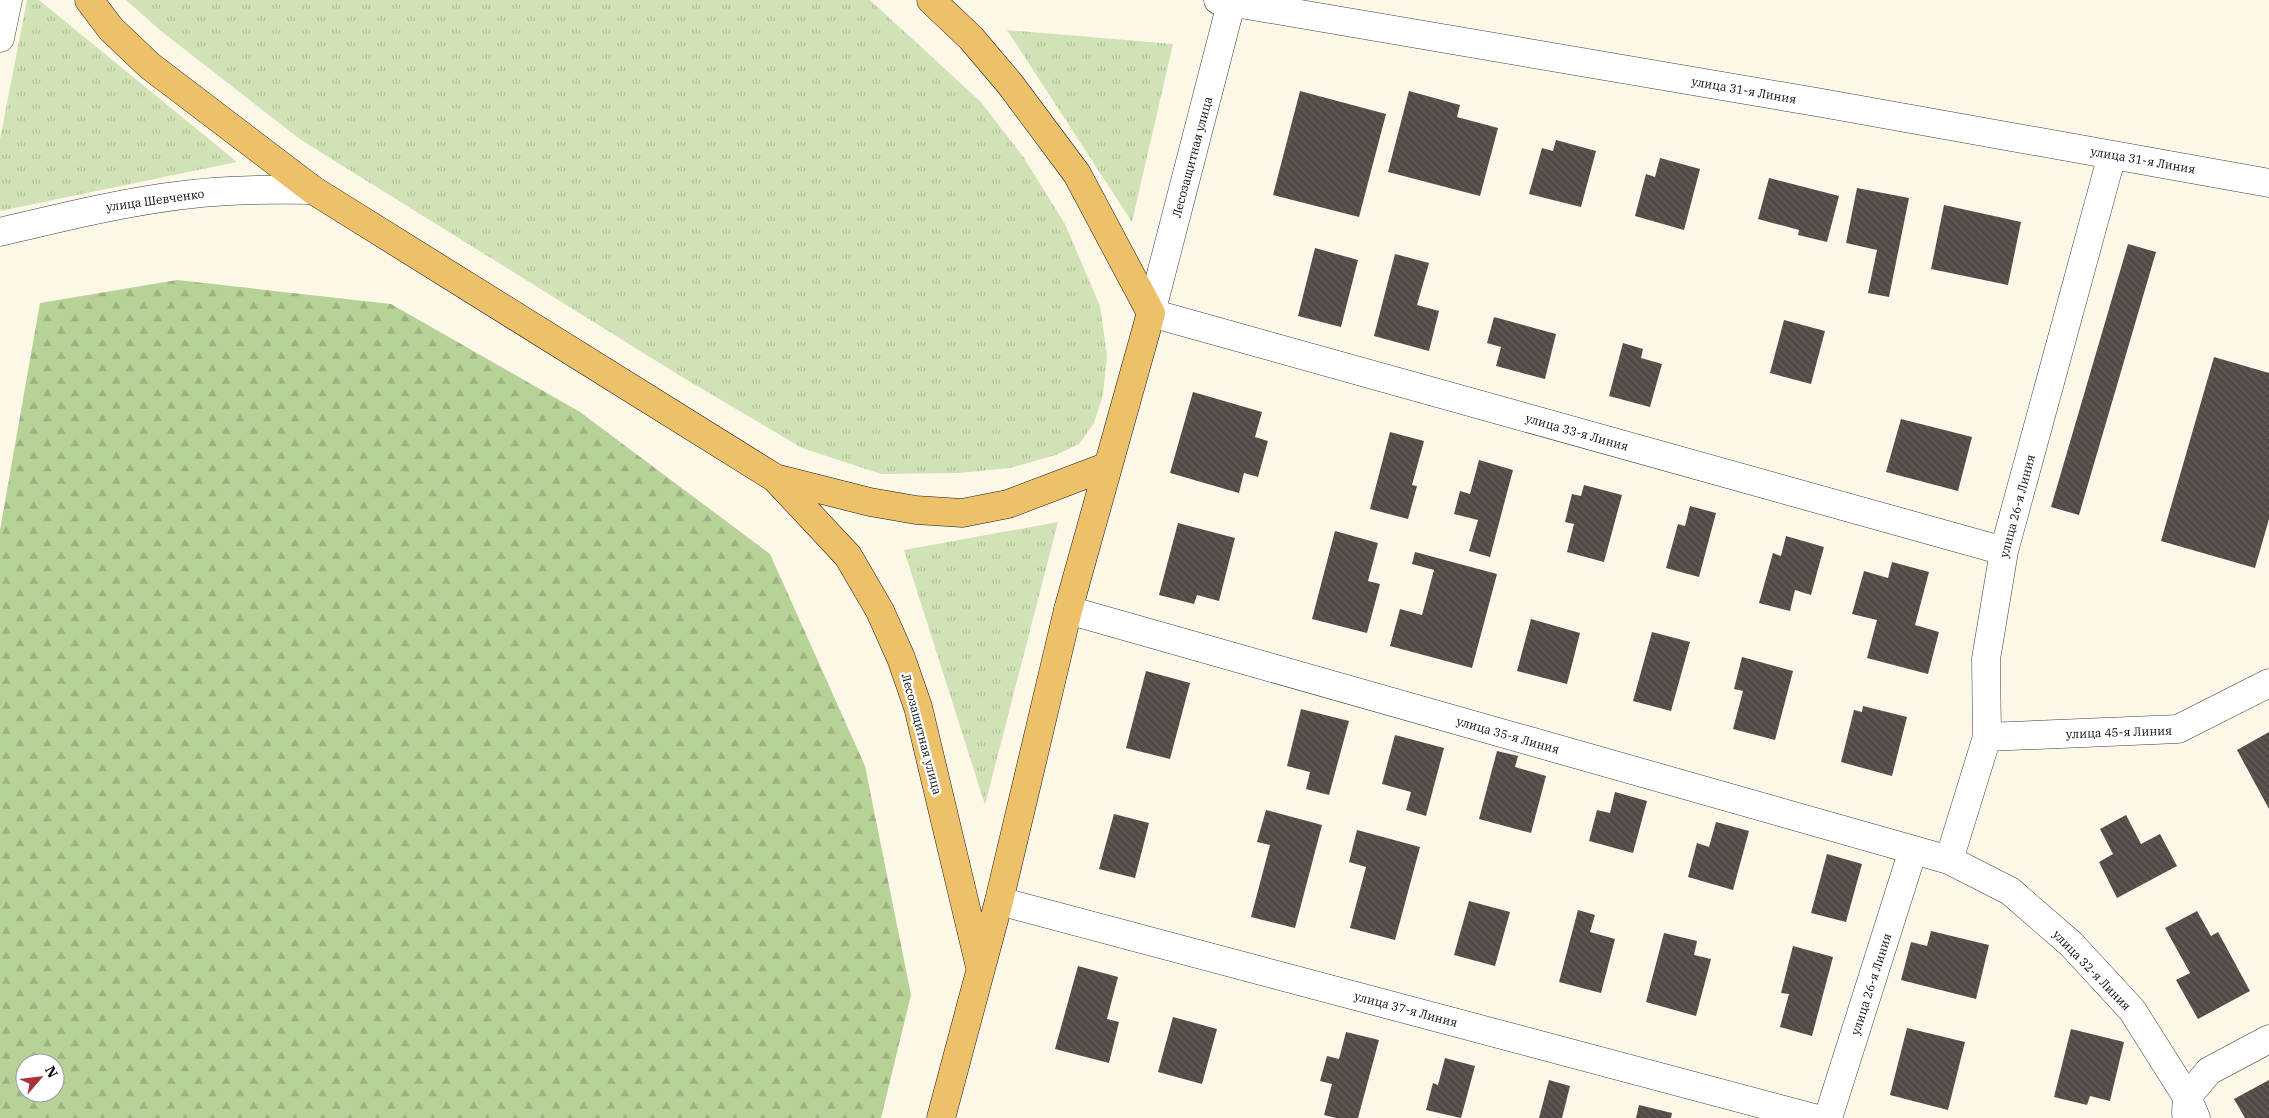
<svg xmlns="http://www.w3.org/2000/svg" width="2269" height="1118" viewBox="0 0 2269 1118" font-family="'IBM Plex Serif',serif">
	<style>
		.grass { fill: url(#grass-tufts) }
		.forest { fill: url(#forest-firs); fill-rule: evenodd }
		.building { fill: url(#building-back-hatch) }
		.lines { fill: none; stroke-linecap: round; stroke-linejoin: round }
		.minor-casing { stroke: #3d3d3d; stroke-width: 29 }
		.major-casing { stroke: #1b1b1b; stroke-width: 29 }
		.minor { stroke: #fff; stroke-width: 28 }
		.major { stroke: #ecc16a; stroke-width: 28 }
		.labels { text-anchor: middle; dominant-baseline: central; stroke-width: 5; stroke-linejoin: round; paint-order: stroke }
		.street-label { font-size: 12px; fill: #0a0a0a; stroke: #fff }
	</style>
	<defs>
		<pattern id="grass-tufts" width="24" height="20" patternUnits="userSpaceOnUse" patternTransform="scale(1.25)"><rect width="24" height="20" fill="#d1e3b6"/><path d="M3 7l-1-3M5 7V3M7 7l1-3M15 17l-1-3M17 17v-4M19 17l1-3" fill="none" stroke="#b2c19b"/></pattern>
		<pattern id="forest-firs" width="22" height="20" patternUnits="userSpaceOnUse" patternTransform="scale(1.25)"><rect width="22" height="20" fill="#b7d297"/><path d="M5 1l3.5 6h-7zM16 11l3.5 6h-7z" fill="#9cb381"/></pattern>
		<pattern id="building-back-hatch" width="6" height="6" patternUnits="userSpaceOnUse" patternTransform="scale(1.25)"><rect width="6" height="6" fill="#514a47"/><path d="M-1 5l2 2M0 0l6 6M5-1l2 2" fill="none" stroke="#65605d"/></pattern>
	</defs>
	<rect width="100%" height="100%" fill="#fdf7e8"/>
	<path class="grass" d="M27 0H39L237 162 0 211V139Z
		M126 0H870L981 102 1024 158 1065 224 1100 306 1107 355 1103 395 1094 423 1079 444 1056 455 1010 468 959 473 881 474 802 448 682 377 301 140 161 31Z
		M1007 30 1173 44 1132 222Z
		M1058 522 985 805 904 550Z"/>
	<path class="forest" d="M177 280 391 304 580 412 770 554 865 766 911 995 881 1118H0V530L40 303ZM25 1063H55V1093H25Z"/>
	<path class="building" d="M1300 91 1386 114 1359 217 1273 195Z
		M1409 91 1460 105 1457 117 1498 128 1480 196 1388 172Z
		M1556 140 1596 151 1581 207 1529 194 1542 148 1553 151Z
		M1660 158 1700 169 1684 230 1635 216 1646 174 1655 177Z
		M1769 178 1839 196 1827 242 1798 235 1799 230 1758 219Z
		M1857 188 1909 198 1889 297 1868 293 1877 250 1846 243Z
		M1944 205 2021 222 2008 285 1931 269Z
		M2128 244 2156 252 2079 515 2051 507Z
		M1315 248 1358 260 1341 327 1298 316Z
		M1395 254 1429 263 1417 305 1439 311 1429 351 1374 336Z
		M1494 317 1556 334 1545 379 1496 366 1501 347 1487 343Z
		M1784 320 1825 331 1811 384 1770 373Z
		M1623 343 1643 349 1641 358 1662 364 1650 407 1609 396Z
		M2214 357 2269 373V519L2255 568 2161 541Z
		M1193 392 1262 412 1255 437 1268 441 1258 477 1244 473 1239 493 1170 473Z
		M1901 419 1972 437 1958 491 1886 472Z
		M1390 432 1424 441 1412 485 1417 486 1408 519 1370 509Z
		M1479 460 1513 470 1490 557 1469 551 1478 520 1454 514 1460 491 1470 494Z
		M1584 485 1622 495 1604 562 1567 552 1574 524 1565 522 1572 494 1581 496Z
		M1690 506 1716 513 1699 577 1666 568 1678 524 1685 526Z
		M1178 523 1235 538 1219 601 1197 595 1194 604 1159 595Z
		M1335 531 1378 543 1368 581 1380 584 1367 633 1312 619Z
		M1786 536 1824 547 1811 595 1795 590 1790 611 1759 603 1773 553 1781 556Z
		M1415 552 1497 574 1472 668 1390 646 1400 609 1422 615 1434 570 1412 564Z
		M1892 562 1929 572 1915 625 1939 632 1928 674 1867 658 1877 620 1852 614 1864 571 1888 578Z
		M1531 619 1580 633 1567 684 1517 671Z
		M1652 632 1690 642 1671 711 1633 701Z
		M1742 657 1793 671 1775 740 1733 729 1743 691 1734 689Z
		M1146 671 1190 683 1170 759 1126 748Z
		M1863 706 1907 717 1892 776 1841 762 1854 710 1862 712Z
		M1301 709 1349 721 1329 795 1306 789 1310 772 1287 766Z
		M2269 732V809L2237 750Z
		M1395 735 1444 748 1426 816 1406 810 1411 792 1382 784Z
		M1497 751 1518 756 1515 767 1546 776 1531 833 1479 819Z
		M1615 792 1647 801 1633 853 1589 841 1597 810 1610 813Z
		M1266 810 1322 825 1295 928 1251 917 1270 845 1257 842Z
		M1114 814 1149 823 1135 878 1099 869Z
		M2126 815 2141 844 2160 834 2177 866 2117 898 2099 862 2113 854 2100 829Z
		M1716 822 1749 831 1733 890 1688 877 1697 843 1709 847Z
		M1357 830 1420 847 1395 940 1350 928 1366 867 1349 862Z
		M1827 854 1862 864 1846 922 1811 913Z
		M1469 901 1510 912 1495 966 1454 955Z
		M1578 910 1595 915 1590 932 1615 939 1601 993 1559 982Z
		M2197 911 2211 936 2218 932 2250 991 2198 1019 2176 980 2190 973 2165 928Z
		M1931 931 1989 945 1976 999 1901 980 1911 942 1927 946Z
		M1664 933 1697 941 1694 955 1711 959 1696 1016 1646 1002Z
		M1793 946 1833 957 1812 1036 1780 1027 1789 994 1781 993Z
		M1078 966 1118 977 1107 1019 1119 1022 1109 1063 1055 1049Z
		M1173 1017 1217 1029 1202 1084 1158 1072Z
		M1907 1028 1965 1042 1948 1110 1890 1095Z
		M2071 1029 2124 1042 2110 1101 2090 1096 2087 1105 2054 1097Z
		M1346 1032 1379 1040 1358 1118H1336L1324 1115 1332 1084 1320 1081 1327 1056 1339 1059Z
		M1445 1058 1475 1066 1461 1118 1426 1110 1433 1083 1438 1085Z
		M1549 1080 1570 1086 1562 1118H1539Z
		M2269 1080V1118H2245L2234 1099Z
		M1639 1105 1672 1113 1671 1118H1636Z"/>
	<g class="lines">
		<g class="minor-casing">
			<path id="minor" d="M1218 0 1822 103 2269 183
				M1232 0 1151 313 2004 551
				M0 38 8 0
				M0 232C75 214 151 195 229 191 257 189 285 190 313 190
				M1068 610 1949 860 2010 891 2071 944 2132 1010 2187 1097 2196 1118
				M1987 737 2178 729 2269 683
				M1949 860 1987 737 1986 659 2004 551 2112 155
				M999 901 1814 1118
				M2186 1113 2187 1097 2209 1071 2269 1039
				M1828 1118 1913 850"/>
		</g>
		<g class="major-casing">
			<path id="major" d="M89 0 111 29 150 66 313 190 775 478 870 502 916 510 962 513 1008 504 1108 466
				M931 0 971 38 1010 84 1077 174 1151 313 1068 610 999 901 941 1118
				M775 478 848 556 880 611 901 658 918 707 980 967"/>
		</g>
		<use href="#minor" class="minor"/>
		<use href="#major" class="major"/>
	</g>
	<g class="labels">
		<g class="street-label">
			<text transform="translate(1744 90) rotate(10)">улица 31-я Линия</text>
			<text transform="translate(1192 157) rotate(-75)">Лесозащитная улица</text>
			<text transform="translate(2143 160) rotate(10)">улица 31-я Линия</text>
			<text transform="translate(155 200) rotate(-8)">улица Шевченко</text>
			<text transform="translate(1577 432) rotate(16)">улица 33-я Линия</text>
			<text transform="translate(2017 506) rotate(-75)">улица 26-я Линия</text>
			<text transform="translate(2119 732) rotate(-2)">улица 45-я Линия</text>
			<text transform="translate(922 734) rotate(75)">Лесозащитная улица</text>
			<text transform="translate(1508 735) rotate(16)">улица 35-я Линия</text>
			<text transform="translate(2092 970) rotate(46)">улица 32-я Линия</text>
			<text transform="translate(1871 984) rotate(-72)">улица 26-я Линия</text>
			<text transform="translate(1406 1009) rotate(15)">улица 37-я Линия</text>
		</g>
	</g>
	<g transform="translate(40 1078) rotate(62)"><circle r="24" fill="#ffffff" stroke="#9d9d9d"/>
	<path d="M0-4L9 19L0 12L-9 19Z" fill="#ac3040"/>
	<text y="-8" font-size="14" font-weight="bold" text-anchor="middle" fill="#0a0a0a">N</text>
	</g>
</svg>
